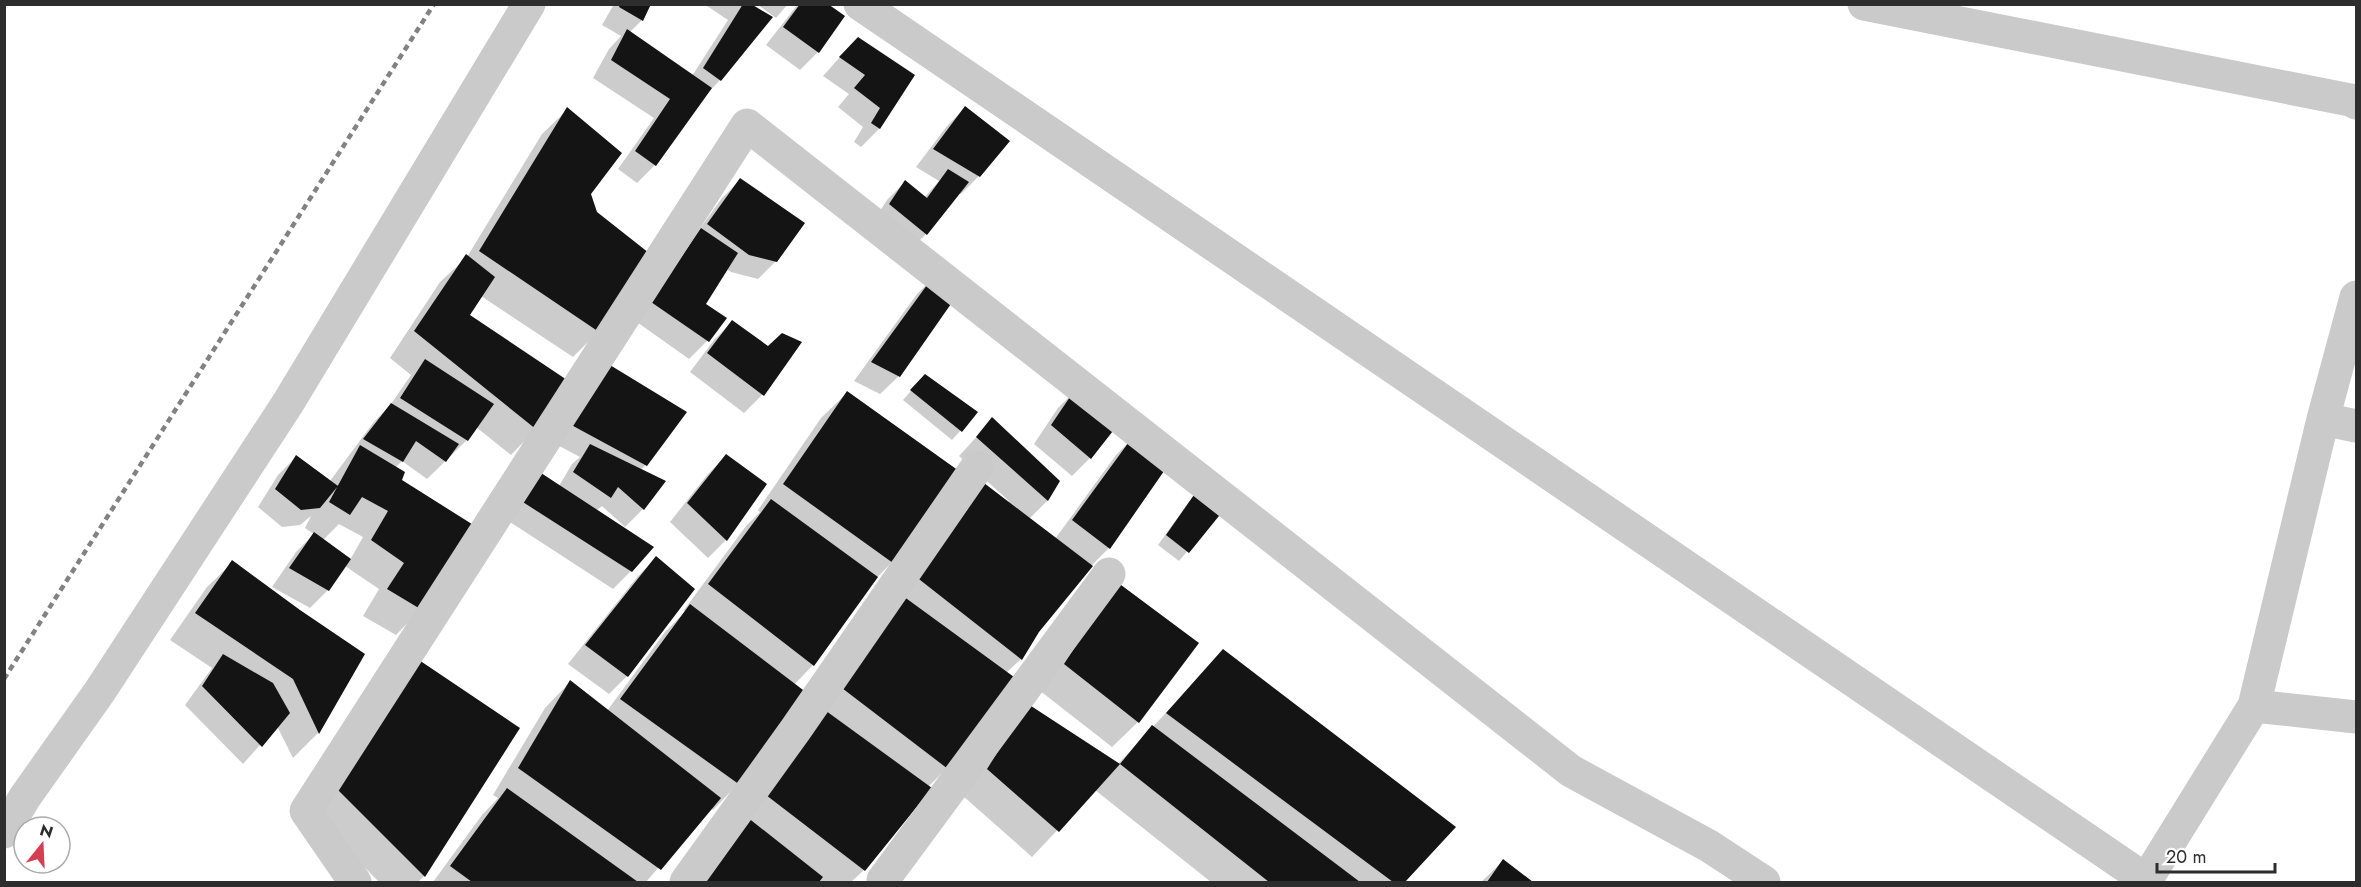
<svg xmlns="http://www.w3.org/2000/svg" width="2361" height="887" viewBox="0 0 2361 887" font-family="Jost,sans-serif">
	<style>
		.shadow { fill: #0003; fill-rule: evenodd }
		.building { fill: #141414 }
		.lines { fill: none; stroke-linecap: round; stroke-linejoin: round }
		.street { stroke: #cacaca; stroke-width: 33 }
		.rail { stroke: #828282; stroke-width: 4.5; stroke-dasharray: 6 4.5; stroke-linecap: butt }
	</style>
	<rect width="100%" height="100%" fill="#fff"/>
	<path class="shadow" d="M614 4H650L642 20 629 33 692 76 728 20 704 4H748L720 80 704 97 655 165 637 183 618 169 654 118 593 78 609 49 621 36 602 25Z
		M757 4H788L776 18Z
		M798 4H825L818 52 800 70 766 45Z
		M840 57 913 76 879 129 861 147 854 142 863 127 838 107 849 94 823 76Z
		M965 108 979 176 961 194 959 193 926 234 908 252 872 223 887 200 905 182 924 198 939 181 916 167 947 126Z
		M568 109 589 194 598 332 573 357 481 296 468 315 536 429 511 455 476 427 467 440 427 479 402 461 395 468 400 481 421 609 396 635 363 616 379 589 345 566 328 590 310 608 272 587 296 552 314 534 305 528 311 516 300 525 282 527 258 507 278 475 296 457 330 481 373 423 391 404 411 375 390 358 440 282 467 257 542 134ZM339 524 363 537 350 560 323 540Z
		M740 180 776 261 758 279 731 272 726 269 704 304 707 341 689 359 634 320 722 198Z
		M935 276 899 376 880 394 854 381 917 294Z
		M732 322 768 348 800 343 762 395 744 413 690 372 714 340Z
		M587 382 646 465 640 470 643 509 625 527 602 506 596 511 631 571 613 589 499 515 520 491 559 486 572 464 580 457 548 440Z
		M916 385 976 413 952 440 903 400Z
		M1076 390 1090 458 1072 476 1034 444 1058 408Z
		M847 393 892 562 872 583 813 665 794 685 738 784 713 810 710 808 646 882H433L482 815 498 798 493 795 545 708 570 682 607 711 665 632 685 612 684 610 746 526 760 512 758 510 821 418Z
		M992 420 1058 481 1047 501 1029 519 1055 539 1116 455 1134 437 1109 548 1091 566 1038 632 1021 659 1006 673 947 768 928 787 864 870 851 882H821L819 881 817 882H695L891 602 1009 501 959 456Z
		M726 456 765 484 726 540 708 558 670 522 708 474Z
		M1196 494 1221 511 1179 561 1158 545 1188 503Z
		M656 558 693 589 627 676 609 694 568 664 638 576Z
		M233 562 299 611 363 654 318 733 293 758 277 726 243 764 185 705 212 668 170 640 207 587Z
		M1091 609 1138 722 1112 747 1039 690Z
		M1224 651 1454 827 1403 882H1211L1095 790 1032 857 963 796 1003 732 1118 764Z
		M390 685 518 728 424 876 418 882H379L311 813Z
		M1503 861 1531 882H1481Z"/>
	<path class="building" d="M620 4H651L643 21 619 7Z
		M743 4H751L773 17 721 81 703 68Z
		M800 4H828L845 16 819 53 783 27Z
		M627 29 712 88 656 166 635 151 670 99 611 60Z
		M858 37 915 75 880 129 871 123 880 108 854 88 865 75 839 57Z
		M965 106 1010 141 980 177 933 149Z
		M567 107 622 153 591 194 597 212 649 253 599 332 479 251Z
		M948 169 969 182 927 235 889 204 905 180 927 198Z
		M740 178 805 223 777 262 749 255 707 224Z
		M701 228 738 253 706 304 727 318 709 342 651 302Z
		M466 254 495 277 470 315 570 382 537 430 414 331Z
		M935 274 960 291 900 377 871 362Z
		M732 320 768 346 782 333 802 342 764 396 707 353Z
		M425 359 494 404 468 441 400 398Z
		M605 362 687 412 647 466 564 421Z
		M925 374 978 412 962 432 910 390Z
		M1076 388 1120 422 1091 459 1051 425Z
		M847 391 959 471 893 563 783 484Z
		M391 403 459 444 446 462 416 441 403 462 363 439Z
		M992 417 1060 481 1048 501 976 437Z
		M1134 435 1171 461 1110 549 1072 520Z
		M590 444 666 481 644 510 618 487 611 498 573 472Z
		M360 445 405 472 402 480 475 526 422 610 387 589 404 563 371 540 388 511 362 497 350 515 329 502Z
		M726 454 767 484 727 541 687 503Z
		M296 455 338 486 320 508 301 510 275 489Z
		M538 471 654 547 632 572 515 497Z
		M984 483 1093 566 1039 632 1022 660 915 576Z
		M1196 492 1223 511 1189 553 1166 535Z
		M771 499 878 577 814 666 708 584Z
		M314 532 351 559 329 591 289 568Z
		M656 556 695 589 628 677 585 645Z
		M232 560 300 610 365 654 319 734 293 679 195 613Z
		M1117 582 1199 643 1139 723 1064 664Z
		M903 596 1014 677 948 769 838 685Z
		M690 604 807 693 740 785 620 699Z
		M1223 649 1456 827 1405 882H1393L1166 713Z
		M223 654 273 683 290 713 262 747 202 686Z
		M416 658 520 728 425 877 335 787Z
		M570 680 721 798 661 870 518 768Z
		M1028 704 1120 764 1059 832 987 769Z
		M822 708 932 788 865 871 766 795Z
		M1152 725 1360 882H1269L1120 764Z
		M507 788 638 882H472L450 866Z
		M747 817 823 877 819 882H701Z
		M1503 859 1533 882H1487Z"/>
	<g class="lines">
		<path class="street" d="M860 4 2149 882
			M1864 4 2350 100 2356 103
			M2323 419 2356 426
			M2254 706 2356 717
			M4 832 25 797 100 691 288 403 529 4
			M883 880 1109 574
			M355 882 306 811 747 125 1571 771 1709 846 1764 882
			M686 882 796 729 977 467
			M2145 882 2254 706 2323 419 2356 297"/>
		<path class="rail" d="M4 679 434 4"/>
	</g>
	<rect width="2361" height="887" fill="none" stroke="#2d2d2d" stroke-width="12"/>
	<g transform="translate(42 845) rotate(18)"><circle r="28" fill="#ffffff" stroke="#ababab" stroke-width="1.5"/>
	<path d="M0-4.5L10 22L0 15L-10 22Z" fill="#d43f53"/>
	<text y="-9" font-size="16" font-weight="bold" text-anchor="middle" fill="#2d2d2d">N</text>
	</g>
	<path d="M2157 863v9h118v-9" fill="none" stroke="#2d2d2d" stroke-width="3"/>
	<text x="2166" y="863" font-size="18" fill="#2d2d2d" stroke="#ffffff" stroke-width="4.5" paint-order="stroke">20 m</text>
</svg>
